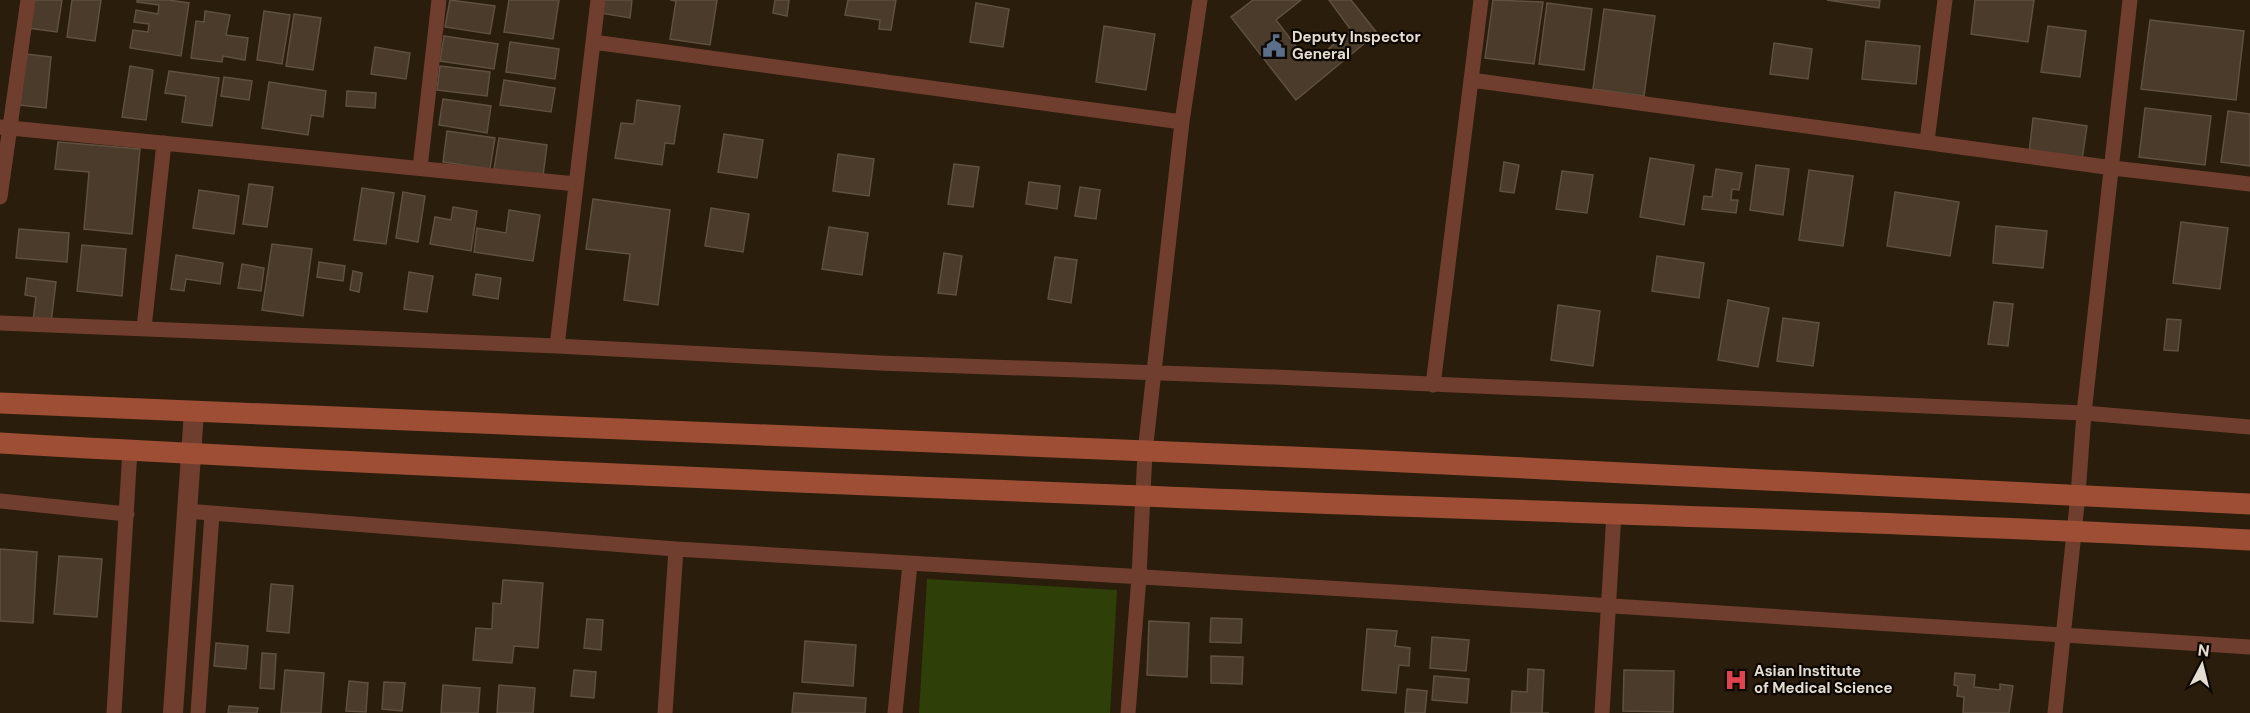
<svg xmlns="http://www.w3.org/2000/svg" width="2250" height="713" viewBox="0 0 2250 713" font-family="'DM Sans',sans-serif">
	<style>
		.green { fill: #2e4008 }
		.building { fill: #4a3b2a; stroke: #5f503f; stroke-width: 1.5 }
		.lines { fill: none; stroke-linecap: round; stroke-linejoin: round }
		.minor { stroke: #703e2f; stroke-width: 15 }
		.tertiary { stroke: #703e2f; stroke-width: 20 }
		.secondary { stroke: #9d4e35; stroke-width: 21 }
		.labels { text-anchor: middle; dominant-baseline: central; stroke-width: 4.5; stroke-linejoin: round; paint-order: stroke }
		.poi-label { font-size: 15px; font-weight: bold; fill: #e5dcd2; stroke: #0e0803; text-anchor: start }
	</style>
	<rect width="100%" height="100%" fill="#2a1d0c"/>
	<path class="green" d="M927 579 1117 590 1110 713H919Z"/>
	<path class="building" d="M33 0H62L57 32 28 28Z
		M72 0H101L95 41 67 37Z
		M137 0H169L189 3 181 56 130 48 133 30 148 32 149 24 134 22 136 10 158 14 159 5 137 2Z
		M450 0 495 6 490 34 445 27Z
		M509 0H559L553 39 504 32Z
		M602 0H632L630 18 600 13Z
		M670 0H717L710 45 670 39 676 1Z
		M775 0H789L787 16 773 13Z
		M848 0H896L891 30 879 29 880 20 845 15Z
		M1253 0H1301L1276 20 1305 58 1316 59 1351 30 1329 0H1351L1377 33 1296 100 1231 17Z
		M1493 0 1543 2 1534 64 1485 58Z
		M1827 0H1880L1879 8Z
		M1975 0H2034L2028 42 1971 34Z
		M976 3 1009 9 1003 47 970 42Z
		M1547 3 1592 9 1584 70 1539 64Z
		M1604 9 1655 16 1644 96 1593 89Z
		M205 11 230 15 226 35 248 38 245 60 223 56 222 62 191 58 196 21 204 22Z
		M264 11 290 15 282 64 257 60Z
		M294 14 321 18 313 70 286 66Z
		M2150 20 2244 31 2236 100 2141 89Z
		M1104 26 1155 34 1146 90 1096 82Z
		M2048 26 2086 31 2080 77 2041 72Z
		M444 36 498 44 494 69 440 61Z
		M1866 41 1920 46 1916 84 1862 79Z
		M510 42 559 49 555 79 506 72Z
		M1774 43 1812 49 1808 79 1770 74Z
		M375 47 410 53 406 79 371 74Z
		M26 54 51 57 46 108 20 105Z
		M130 66 153 70 146 120 122 117Z
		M440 66 490 72 487 96 437 90Z
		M169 71 219 78 212 126 182 122 186 96 165 93Z
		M224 77 252 81 249 100 221 96Z
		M504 80 555 88 551 112 500 105Z
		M269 82 326 91 323 117 311 115 308 135 262 128Z
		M347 91 376 93 375 108 346 106Z
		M443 99 491 106 487 133 439 125Z
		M637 100 680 106 674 144 665 143 662 165 615 158 621 123 634 124Z
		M2145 108 2211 116 2205 165 2139 157Z
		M2228 111 2250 114V166L2221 162Z
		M2033 118 2087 126 2082 160 2029 153Z
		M447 131 495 138 490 169 443 162Z
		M724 134 763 140 757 178 718 172Z
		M499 138 547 145 543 176 494 169Z
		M58 142 140 149 132 234 84 229 89 172 55 169Z
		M838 154 874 159 869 196 833 191Z
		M1650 158 1694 165 1684 225 1640 217Z
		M1504 162 1519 165 1514 193 1500 191Z
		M954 164 979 167 973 207 948 204Z
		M1756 165 1789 169 1783 215 1750 210Z
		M1716 169 1742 173 1739 190 1732 189 1731 200H1738L1736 213 1702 209 1704 196 1712 197Z
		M1809 170 1853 176 1843 246 1799 240Z
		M1562 171 1593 175 1587 213 1556 209Z
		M1029 182 1060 186 1057 209 1026 204Z
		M249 184 273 187 267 227 243 224Z
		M1080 187 1100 190 1096 219 1075 216Z
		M362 188 394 193 386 244 354 240Z
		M199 190 239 196 234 234 193 228Z
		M403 192 425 196 418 242 396 238Z
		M1895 192 1959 202 1950 256 1887 246Z
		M593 199 670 210 658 305 624 300 630 254 586 249Z
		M453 207 477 211 471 251 430 244 435 217 451 220Z
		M711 208 749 214 743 252 705 246Z
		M509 210 540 215 533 261 474 252 477 228 506 233Z
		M2181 222 2228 228 2220 289 2173 283Z
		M1996 226 2047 231 2043 268 1993 263Z
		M829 227 868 233 862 275 822 269Z
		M19 229 69 233 67 262 16 258Z
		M272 244 312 249 303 316 262 310Z
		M82 245 126 249 122 296 77 291Z
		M944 253 962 256 956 295 938 293Z
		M176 255 223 263 220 284 186 279 184 291 171 289Z
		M1657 256 1704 263 1699 298 1652 291Z
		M1055 257 1077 260 1071 303 1048 299Z
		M319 262 345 266 343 281 317 277Z
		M242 264 264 268 261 291 238 288Z
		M353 271 362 273 359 292 350 290Z
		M409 272 433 276 427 312 404 309Z
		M476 274 501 278 498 299 473 295Z
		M27 278 56 282 51 323 33 321 36 297 25 295Z
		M1728 300 1769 308 1758 367 1718 360Z
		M1994 302 2013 304 2008 346 1988 344Z
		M1558 305 1600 311 1593 366 1551 360Z
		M1783 318 1819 323 1813 366 1777 361Z
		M2167 319 2181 320 2178 351 2164 350Z
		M0 549 37 552 33 623 0 621Z
		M59 556 102 559 97 617 54 614Z
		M503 580 543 583 538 648 514 646 512 663 473 660 476 628 492 629 493 603 501 604Z
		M271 584 293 586 289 633 267 631Z
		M1211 618 1242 619 1241 643 1210 642Z
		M587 619 603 620 601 650 584 648Z
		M1149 621 1189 623 1187 677 1147 675Z
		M1367 629 1397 631 1395 646 1410 648 1409 666 1399 665 1396 693 1362 690Z
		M1432 637 1469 640 1466 671 1430 668Z
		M805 641 856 645 853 686 802 682Z
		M216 643 248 646 246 669 214 666Z
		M262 653 276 654 274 689 260 688Z
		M1211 656 1243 657 1242 684 1211 683Z
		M1528 669 1544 670 1542 713H1549H1511L1512 691 1527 692Z
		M285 670 324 673 321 713H281Z
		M574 670 596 672 594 698 571 696Z
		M1624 670 1674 671 1673 712 1623 711Z
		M1955 673 1975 675 1974 687 2000 690V684L2013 686 2009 713H1963L1964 697 1957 696 1958 686 1954 685Z
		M1434 676 1469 679 1467 703 1432 700Z
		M349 681 368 683 366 712 346 711Z
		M384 682 405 683 402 711 382 709Z
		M443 685 480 688 478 713H441Z
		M499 685 535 688 533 713H497Z
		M1407 689 1427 691 1425 713H1405Z
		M794 693 866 698 865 713H792Z
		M229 706 258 708 257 713H228Z"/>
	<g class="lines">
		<path class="minor" d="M593 42 1182 122
			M1471 80 2113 168 2250 184
			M0 127 576 184
			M1927 141 1945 0
			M420 168 439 0
			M0 197 28 0
			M0 323 557 346 879 363 1275 377 2084 413 2250 427
			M144 328 164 143
			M557 346 598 0
			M1433 385 1481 0
			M0 501 127 514
			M186 511 676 549 1410 593 2250 647
			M114 713 130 450
			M198 713 212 514
			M665 713 676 549
			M895 713 910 564
			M1128 713 1139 577 1145 452 1182 122 1200 0
			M1602 713 1614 513
			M2055 713 2078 495 2084 413 2130 0"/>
		<path class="tertiary" d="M173 713 194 412"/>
		<path class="secondary" d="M0 403 1363 460 2250 504
			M0 443C380 465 761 481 1142 496 1511 512 1881 520 2250 540"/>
	</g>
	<defs>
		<g id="civic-bare" transform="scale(1.8)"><path d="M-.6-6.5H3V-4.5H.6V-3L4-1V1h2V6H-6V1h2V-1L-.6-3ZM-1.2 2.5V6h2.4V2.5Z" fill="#5c6f8a" stroke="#0e0803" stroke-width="2.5" paint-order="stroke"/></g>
		<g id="hospital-bare" transform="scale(1.8)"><path d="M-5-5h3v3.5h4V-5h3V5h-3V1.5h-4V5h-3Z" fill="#e0444e" stroke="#0e0803" stroke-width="2.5" paint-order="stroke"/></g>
	</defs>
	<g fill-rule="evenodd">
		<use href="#civic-bare" x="1274" y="46"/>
		<use href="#hospital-bare" x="1736" y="680"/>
	</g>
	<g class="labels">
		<g class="poi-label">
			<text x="1292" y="37">Deputy Inspector<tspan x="1292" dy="17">General</tspan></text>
			<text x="1754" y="671">Asian Institute<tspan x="1754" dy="17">of Medical Science</tspan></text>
		</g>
	</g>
	<g transform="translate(2202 665) rotate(7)" stroke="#0e0803" stroke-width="4.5" paint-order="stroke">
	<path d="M0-4.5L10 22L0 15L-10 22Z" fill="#e5dcd2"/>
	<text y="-9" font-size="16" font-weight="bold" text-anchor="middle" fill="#e5dcd2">N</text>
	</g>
</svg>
